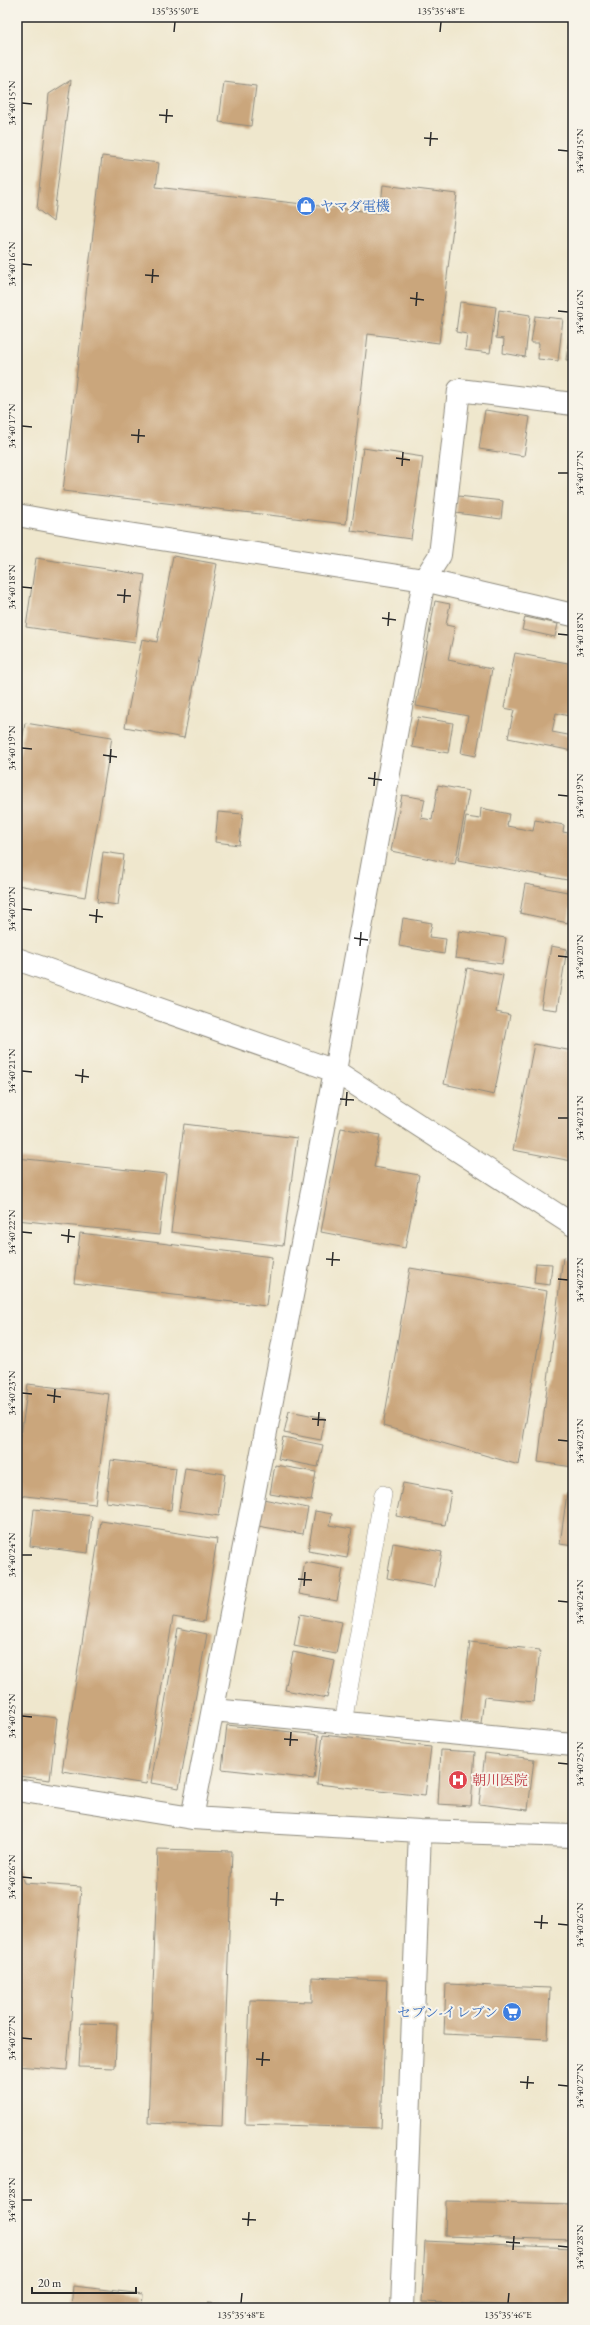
<svg xmlns="http://www.w3.org/2000/svg" width="590" height="2325" viewBox="0 0 590 2325" font-family="'EB Garamond','Noto Serif JP',serif">
	<style>
		.building { fill: #caa67c }
		.lines { fill: none; stroke-linecap: round; stroke-linejoin: round }
		.lane-casing { stroke: #8d897c; stroke-width: 18 }
		.street-casing { stroke: #8d897c; stroke-width: 24 }
		.lane { stroke: #fff; stroke-width: 17 }
		.street { stroke: #fff; stroke-width: 22 }
		.ticks { fill: none; stroke: #2b2b2b; stroke-width: 1.5 }
		.labels { text-anchor: middle; dominant-baseline: central; stroke-width: 4; stroke-linejoin: round; paint-order: stroke }
		.shop-label { font-size: 14px; fill: #366cbe; stroke: #f7f3e8; text-anchor: start }
		.health-label { font-size: 14px; fill: #be3a42; stroke: #f7f3e8; text-anchor: start }
		.neatline { fill: none; stroke: #2b2b2b; stroke-width: 1.5 }
		.ticks-label { font-size: 10px; text-anchor: middle; fill: #2b2b2b }
	</style>
	<rect width="100%" height="100%" fill="#f7f3e8"/>
	<filter id="ink" filterUnits="userSpaceOnUse"><feTurbulence type="fractalNoise" baseFrequency=".025" numOctaves="2"/><feDisplacementMap in="SourceGraphic" scale="8" xChannelSelector="R" yChannelSelector="G"/><feConvolveMatrix kernelMatrix="1 2 1 2 8 2 1 2 1" color-interpolation-filters="sRGB"/></filter>
	<filter id="wash" filterUnits="userSpaceOnUse"><feTurbulence type="fractalNoise" baseFrequency=".012" numOctaves="4" result="noise"/><feDisplacementMap in="SourceGraphic" scale="16" xChannelSelector="R" yChannelSelector="G"/><feGaussianBlur stdDeviation="0.9" result="paint"/><feColorMatrix in="noise" values="0 0 0 0 0 0 0 0 0 0 0 0 0 0 0 0 0 1.4 0 .05"/><feComposite in="paint" operator="in"/></filter>
	<g filter="url(#wash)">
		<rect width="100%" height="100%" fill="#efe7cd"/>
		<g id="blocks">
			<path class="building" d="M71 80 53 222 37 209 49 94Z
				M224 82 256 86 251 126 219 122Z
				M102 156 159 163 156 187 380 213 383 185 457 194 439 343 368 334 346 524 63 491Z
				M460 302 496 307 490 353 465 350 467 334 456 332Z
				M499 310 530 315 525 357 503 353 504 339 496 338Z
				M535 316 563 319 558 361 538 359 539 343H531Z
				M572 316H573V360H566Z
				M485 410 530 417 524 456 479 449Z
				M363 448 423 457 411 539 351 531Z
				M458 496 503 501 501 519 456 513Z
				M173 556 217 564 184 738 125 727 142 639 157 642Z
				M36 558 145 575 135 643 26 627Z
				M435 601 450 604 446 625 455 627 448 660 492 669 476 756 461 753 468 716 416 706Z
				M525 617 558 624 555 637 522 630Z
				M515 653 573 664V717L556 713 552 732 573 736V751L508 738 514 710 504 708Z
				M418 717 453 723 448 753 412 747Z
				M25 723 112 737 85 897 17 885V771Z
				M438 785 469 791 455 864 391 851 402 795 425 799 421 818 432 820Z
				M481 808 509 814 507 826 533 831 535 820 564 825 563 832 573 834V881L458 860 466 817 480 819Z
				M218 812 243 814 239 845 215 842Z
				M103 852 124 855 118 905 97 902Z
				M525 884 573 893 568 923 520 913Z
				M403 918 432 923 429 937 446 939 444 954 399 946Z
				M459 931 506 938 502 964 455 958Z
				M551 946 567 949 557 1010 541 1008Z
				M467 968 503 975 496 1012 510 1015 494 1095 444 1084Z
				M534 1044 573 1051 572 1161 513 1150Z
				M184 1124 297 1138 283 1246 171 1232Z
				M341 1128 380 1135 374 1167 419 1175 405 1248 321 1232Z
				M17 1158 166 1174 159 1235 17 1220Z
				M80 1233 272 1257 266 1306 74 1283Z
				M563 1257 573 1259V1467L538 1462Z
				M536 1263 552 1264 550 1285 534 1283Z
				M410 1268 547 1291 519 1465 383 1426Z
				M28 1384 109 1394 95 1504 17 1495V1466Z
				M289 1411 325 1418 321 1440 284 1433Z
				M283 1437 323 1445 318 1467 278 1459Z
				M111 1460 176 1468 171 1510 106 1502Z
				M275 1465 316 1472 311 1501 270 1494Z
				M185 1468 225 1474 219 1516 179 1510Z
				M403 1483 451 1492 445 1525 396 1516Z
				M567 1493 573 1494V1546L560 1544Z
				M263 1499 308 1508 303 1534 258 1526Z
				M34 1509 92 1516 88 1553 30 1546Z
				M315 1511 332 1514 330 1525 352 1529 347 1558 308 1551Z
				M101 1521 217 1539 204 1622 173 1617 146 1784 62 1771Z
				M393 1543 442 1552 435 1587 387 1578Z
				M305 1562 343 1569 337 1601 299 1594Z
				M300 1614 342 1622 336 1654 294 1646Z
				M178 1628 207 1634 179 1788 151 1783Z
				M470 1642 540 1650 534 1702 484 1697 481 1723 461 1721Z
				M293 1652 335 1661 327 1698 285 1690Z
				M17 1713 57 1718 50 1780 17 1776Z
				M227 1725 319 1735 314 1779 222 1769Z
				M323 1735 431 1747 425 1796 317 1784Z
				M441 1750 475 1752 471 1806 438 1804Z
				M485 1753 534 1759 528 1810 479 1804Z
				M158 1849 232 1851 222 2126 148 2123Z
				M17 1866 24 1883 81 1887 67 2070 17 2066Z
				M312 1977 387 1980 381 2128 245 2124 250 2000 312 2002Z
				M446 1984 550 1988 548 2039 444 2034Z
				M81 2023 117 2024 115 2068 79 2067Z
				M446 2201 573 2204V2240L445 2236Z
				M425 2241 573 2248V2308L422 2302Z
				M73 2286 143 2294 142 2308H71Z
				M208 2303 252 2307V2308H207Z"/>
		</g>
	</g>
	<g filter="url(#ink)">
		<use href="#blocks" fill-opacity="0" stroke="#8d897c" stroke-width="1"/>
		<g class="lines">
			<g class="lane-casing">
				<path id="lane" d="M343 1723 383 1494"/>
			</g>
			<g class="street-casing">
				<path id="street" d="M17 515 83 527 424 580 573 615
					M17 959 335 1071 573 1225
					M213 1710 573 1745
					M17 1790 192 1818 420 1831 573 1836
					M192 1818 335 1071 424 580 440 555 459 390 573 404
					M402 2308 420 1831"/>
			</g>
			<use href="#lane" class="lane"/>
			<use href="#street" class="street"/>
		</g>
	</g>
	<path class="ticks" d="M174 32 175 22M440 32 441 22M22 103 32 104M159 115 173 116M166 123 167 109M424 138 438 139M430 146 431 132M558 150 568 151M22 264 32 265M145 275 159 276M152 283 153 269M410 298 424 300M416 306 417 292M558 311 568 312M22 426 32 427M131 435 145 436M138 443 139 429M396 458 410 460M402 466 403 452M558 473H568M22 587 32 588M117 595 131 596M124 603 125 589M382 618 396 620M388 626 389 612M558 634 568 635M22 748 32 749M103 755 117 757M110 763 111 749M368 778 382 780M374 786 375 772M558 795 568 796M22 909 32 910M89 915 103 917M96 923 97 909M354 938 368 940M360 946 361 932M558 956 568 957M22 1071 32 1072M75 1075 89 1077M82 1083 83 1069M340 1099 354 1100M346 1106 347 1092M558 1118H568M22 1232 32 1233M61 1235 75 1237M68 1243 69 1229M326 1259 340 1260M332 1266 333 1252M558 1279 568 1280M22 1393 32 1394M47 1395 61 1397M54 1403 55 1389M312 1419 326 1420M318 1426 319 1412M558 1440 568 1441M22 1555H32M298 1579 312 1580M304 1586 305 1572M558 1601 568 1602M22 1716 32 1717M284 1739 298 1740M290 1746 291 1732M558 1763 568 1764M22 1877 32 1878M270 1899 284 1900M276 1906 277 1892M534 1922 548 1923M558 1924 568 1925M541 1929 542 1915M22 2038 32 2039M256 2059 270 2060M262 2066 263 2052M520 2082 534 2083M558 2085 568 2086M527 2089 528 2076M22 2200H32M242 2219 256 2220M248 2226 249 2212M506 2242 520 2243M558 2246 568 2247M513 2250 514 2236M241 2303 242 2293M508 2303 509 2293"/>
	<defs>
		<g id="shop-disc" transform="scale(1)"><circle r="9.5" fill="#3f7fe0" stroke="#f7f3e8"/><path d="M-5-2.5h2.3a2.7 3.5 0 0 1 5.4 0H5L5.5 6h-11ZM-1.5-2.5h3a1.5 2.3 0 0 0-3 0Z" fill="#fff"/></g>
		<g id="hospital-disc" transform="scale(1)"><circle r="9.5" fill="#e0444e" stroke="#f7f3e8"/><path d="M-5-5h3v3.5h4V-5h3V5h-3V1.5h-4V5h-3Z" fill="#fff"/></g>
		<g id="supermarket-disc" transform="scale(1)"><circle r="9.5" fill="#3f7fe0" stroke="#f7f3e8"/><path d="M-6-5.5h2.5l.6 2H6L4.5 2H-2.5L-4.4-4H-6ZM-1.5 3.2a1.3 1.3 0 1 0 .1 0ZM3 3.2a1.3 1.3 0 1 0 .1 0Z" fill="#fff"/></g>
	</defs>
	<g fill-rule="evenodd">
		<use href="#shop-disc" x="306" y="206"/>
		<use href="#hospital-disc" x="458" y="1780"/>
		<use href="#supermarket-disc" x="512" y="2012"/>
	</g>
	<g class="labels">
		<g class="shop-label">
			<text x="320" y="206">ヤマダ電機</text>
			<text x="498" y="2012" text-anchor="end">セブン-イレブン</text>
		</g>
		<g class="health-label">
			<text x="472" y="1780">朝川医院</text>
		</g>
	</g>
	<rect width="590" height="2325" fill="none" stroke="#f7f3e8" stroke-width="44"/>
	<path d="M32 2287v6h104v-6" fill="none" stroke="#2b2b2b" stroke-width="2"/>
	<text x="38" y="2287" font-size="12" fill="#2b2b2b" stroke="#f7f3e8" stroke-width="3" paint-order="stroke">20 m</text>
	<rect x="22" y="22" width="546" height="2281" class="neatline"/>
	<g class="ticks-label">
		<text x="175" y="14">135°35'50"E</text>
		<text x="441" y="14">135°35'48"E</text>
		<text transform="translate(11 103) rotate(-90)" y="4">34°40'15"N</text>
		<text transform="translate(579 151) rotate(-90)" y="4">34°40'15"N</text>
		<text transform="translate(11 264) rotate(-90)" y="4">34°40'16"N</text>
		<text transform="translate(579 312) rotate(-90)" y="4">34°40'16"N</text>
		<text transform="translate(11 426) rotate(-90)" y="4">34°40'17"N</text>
		<text transform="translate(579 473) rotate(-90)" y="4">34°40'17"N</text>
		<text transform="translate(11 587) rotate(-90)" y="4">34°40'18"N</text>
		<text transform="translate(579 635) rotate(-90)" y="4">34°40'18"N</text>
		<text transform="translate(11 748) rotate(-90)" y="4">34°40'19"N</text>
		<text transform="translate(579 796) rotate(-90)" y="4">34°40'19"N</text>
		<text transform="translate(11 909) rotate(-90)" y="4">34°40'20"N</text>
		<text transform="translate(579 957) rotate(-90)" y="4">34°40'20"N</text>
		<text transform="translate(11 1071) rotate(-90)" y="4">34°40'21"N</text>
		<text transform="translate(579 1118) rotate(-90)" y="4">34°40'21"N</text>
		<text transform="translate(11 1232) rotate(-90)" y="4">34°40'22"N</text>
		<text transform="translate(579 1280) rotate(-90)" y="4">34°40'22"N</text>
		<text transform="translate(11 1393) rotate(-90)" y="4">34°40'23"N</text>
		<text transform="translate(579 1441) rotate(-90)" y="4">34°40'23"N</text>
		<text transform="translate(11 1555) rotate(-90)" y="4">34°40'24"N</text>
		<text transform="translate(579 1602) rotate(-90)" y="4">34°40'24"N</text>
		<text transform="translate(11 1716) rotate(-90)" y="4">34°40'25"N</text>
		<text transform="translate(579 1764) rotate(-90)" y="4">34°40'25"N</text>
		<text transform="translate(11 1877) rotate(-90)" y="4">34°40'26"N</text>
		<text transform="translate(579 1925) rotate(-90)" y="4">34°40'26"N</text>
		<text transform="translate(11 2038) rotate(-90)" y="4">34°40'27"N</text>
		<text transform="translate(579 2086) rotate(-90)" y="4">34°40'27"N</text>
		<text transform="translate(11 2200) rotate(-90)" y="4">34°40'28"N</text>
		<text transform="translate(579 2247) rotate(-90)" y="4">34°40'28"N</text>
		<text x="241" y="2318">135°35'48"E</text>
		<text x="508" y="2318">135°35'46"E</text>
	</g>
</svg>
